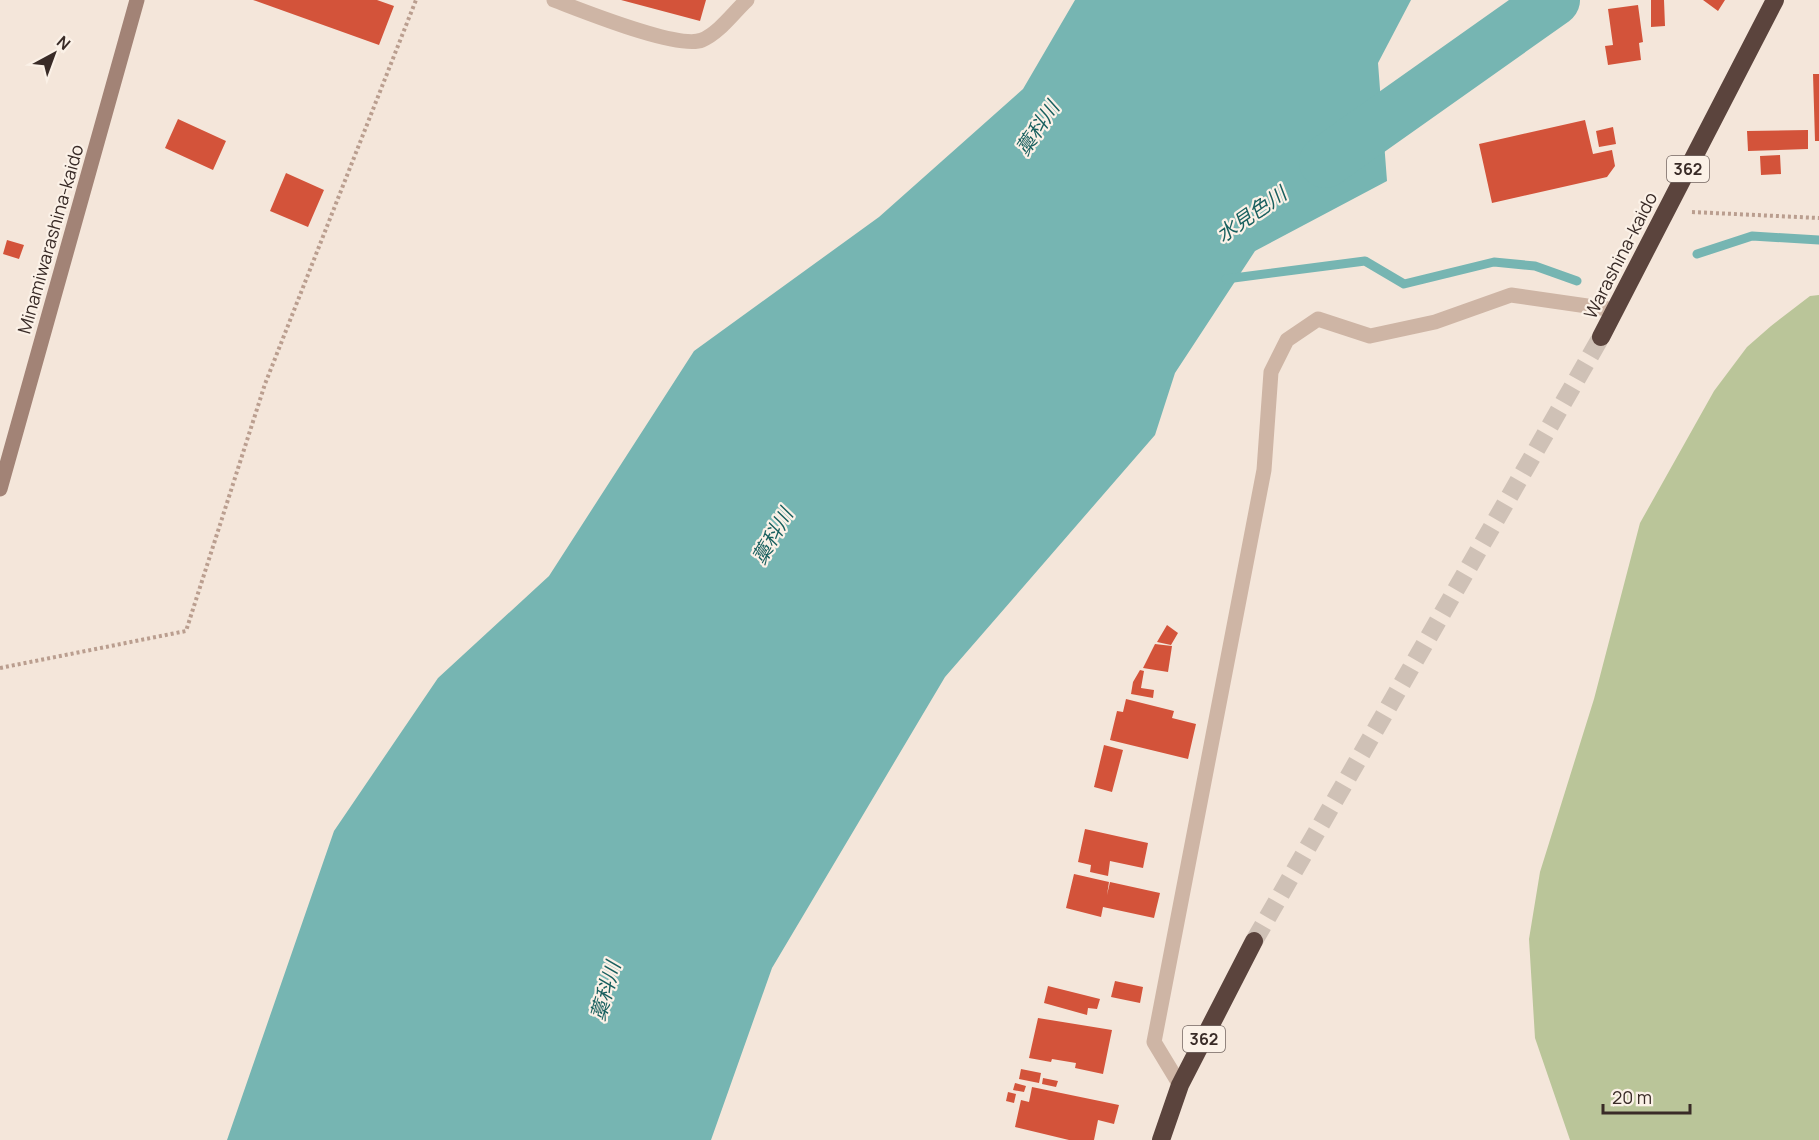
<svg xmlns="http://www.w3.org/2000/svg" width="1819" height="1140" viewBox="0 0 1819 1140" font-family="Manrope,'Noto Sans JP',sans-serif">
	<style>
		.green { fill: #bac599 }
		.water { fill: #76b5b2 }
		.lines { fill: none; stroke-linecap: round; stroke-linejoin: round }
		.stream { stroke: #76b5b2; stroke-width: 9 }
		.river { stroke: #76b5b2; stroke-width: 52 }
		.building { fill: #d3533a }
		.highway-tunnel { stroke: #cfc1b6; stroke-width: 18; stroke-dasharray: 18 9; stroke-linecap: butt }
		.path { stroke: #ba9e8f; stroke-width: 4; stroke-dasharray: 3 3; stroke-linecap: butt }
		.street { stroke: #ceb5a5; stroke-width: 15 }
		.secondary { stroke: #a28376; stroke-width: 15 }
		.highway { stroke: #5b443d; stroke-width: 18 }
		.labels { text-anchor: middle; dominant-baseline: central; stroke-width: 4.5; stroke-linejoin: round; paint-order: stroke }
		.shield { fill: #fbf1e7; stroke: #736661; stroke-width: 1.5 }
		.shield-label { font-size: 16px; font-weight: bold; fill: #392b27 }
		.street-label { font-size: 18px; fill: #392b27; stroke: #fbf1e7 }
		.water-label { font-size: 20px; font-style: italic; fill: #185f5e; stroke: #fbf1e7 }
	</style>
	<rect width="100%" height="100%" fill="#f4e6da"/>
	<path class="green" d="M1819 295V1140H1570L1535 1038 1529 939 1540 872 1594 699 1640 523 1714 391 1747 347 1771 326 1810 296Z"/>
	<path class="water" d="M1075 0H1411L1378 63 1387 181 1255 251 1175 373 1155 435 945 677 772 968 711 1140H227L334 831 438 678 549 576 694 351 879 217 1023 89Z"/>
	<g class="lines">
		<path class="stream" d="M1697 254 1752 236 1819 240
			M1226 279 1365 261 1404 284 1494 262 1535 266 1577 281"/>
		<path class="river" d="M1325 162 1554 0"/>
	</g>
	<path class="building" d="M253 0H377L394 6 379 45Z
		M621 0H706L700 21Z
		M1651 0H1664L1665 26 1651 27Z
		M1703 0H1725L1718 11Z
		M1638 5 1643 42 1639 43 1641 60 1608 65 1605 46 1613 45 1608 9Z
		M1813 74H1819V141H1815Z
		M178 119 226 141 213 170 165 148Z
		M1585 120 1593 154 1612 150 1615 166 1607 177 1492 203 1479 144Z
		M1613 127 1616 144 1599 147 1596 131Z
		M1808 130V149L1748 151 1747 131Z
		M1780 155 1781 174 1761 175 1760 156Z
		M286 173 324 190 308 227 270 211Z
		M7 240 24 245 19 259 3 254Z
		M1167 625 1178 633 1171 645 1157 642Z
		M1155 644 1172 646 1168 672 1143 668Z
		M1140 670 1144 671 1141 688 1154 690 1153 698 1131 694 1133 682Z
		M1126 699 1174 711 1172 718 1196 724 1188 759 1110 740 1117 711 1123 712Z
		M1104 745 1123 750 1112 792 1094 787Z
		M1085 829 1148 843 1143 868 1110 861 1108 876 1090 872 1091 865 1078 862Z
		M1074 874 1109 882 1107 895 1110 882 1160 893 1154 918 1103 907 1101 917 1066 908Z
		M1115 981 1143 987 1140 1003 1111 997Z
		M1048 986 1100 999 1097 1009 1088 1008 1087 1015 1044 1003Z
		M1038 1018 1112 1030 1103 1074 1075 1068 1076 1063 1052 1059 1051 1062 1029 1058Z
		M1021 1069 1041 1073 1039 1083 1019 1079Z
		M1043 1078 1058 1081 1056 1087 1042 1084Z
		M1015 1083 1026 1086 1024 1092 1013 1090Z
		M1032 1087 1119 1105 1114 1124 1098 1120 1094 1140H1069L1015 1127 1021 1100 1029 1102Z
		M1008 1092 1016 1094 1014 1103 1006 1101Z"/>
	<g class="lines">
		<path class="highway-tunnel" d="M1254 941 1601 337"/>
		<path class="path" d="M1692 212 1819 218
			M0 668 186 631 265 384 416 0"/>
		<path class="street" d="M554 0C581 10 678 50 702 40 719 33 733 13 747 0
			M1180 1085 1154 1042 1264 470 1271 372 1287 340 1318 319 1370 336 1435 322 1511 295 1615 310"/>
		<path class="secondary" d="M0 489 137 0"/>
		<path class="highway" d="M1601 337 1775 0
			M1161 1140 1180 1085 1254 941"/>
	</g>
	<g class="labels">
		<g class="shield">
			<rect x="1667" y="156" width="42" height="26" rx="4.5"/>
			<rect x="1183" y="1026" width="42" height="26" rx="4.5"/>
		</g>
		<g class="shield-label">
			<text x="1688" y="169">362</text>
			<text x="1204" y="1039">362</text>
		</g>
		<g class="street-label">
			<text transform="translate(50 239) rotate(-74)">Minamiwarashina-kaido</text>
			<text transform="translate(1620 255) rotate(-63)">Warashina-kaido</text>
		</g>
		<g class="water-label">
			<text transform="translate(1037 128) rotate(-56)">藁科川</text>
			<text transform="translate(1251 214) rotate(-35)">水見色川</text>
			<text transform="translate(772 536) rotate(-60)">藁科川</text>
			<text transform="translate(605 991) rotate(-74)">藁科川</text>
		</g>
	</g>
	<g transform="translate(54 54) rotate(41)" stroke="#fbf1e7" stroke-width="4.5" paint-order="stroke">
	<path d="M0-4.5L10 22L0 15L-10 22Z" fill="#392b27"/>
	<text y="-9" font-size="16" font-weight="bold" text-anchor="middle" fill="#392b27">N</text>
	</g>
	<path d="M1603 1104v9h87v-9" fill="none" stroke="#392b27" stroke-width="3"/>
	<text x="1612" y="1104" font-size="18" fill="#392b27" stroke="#fbf1e7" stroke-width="4.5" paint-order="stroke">20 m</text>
</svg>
